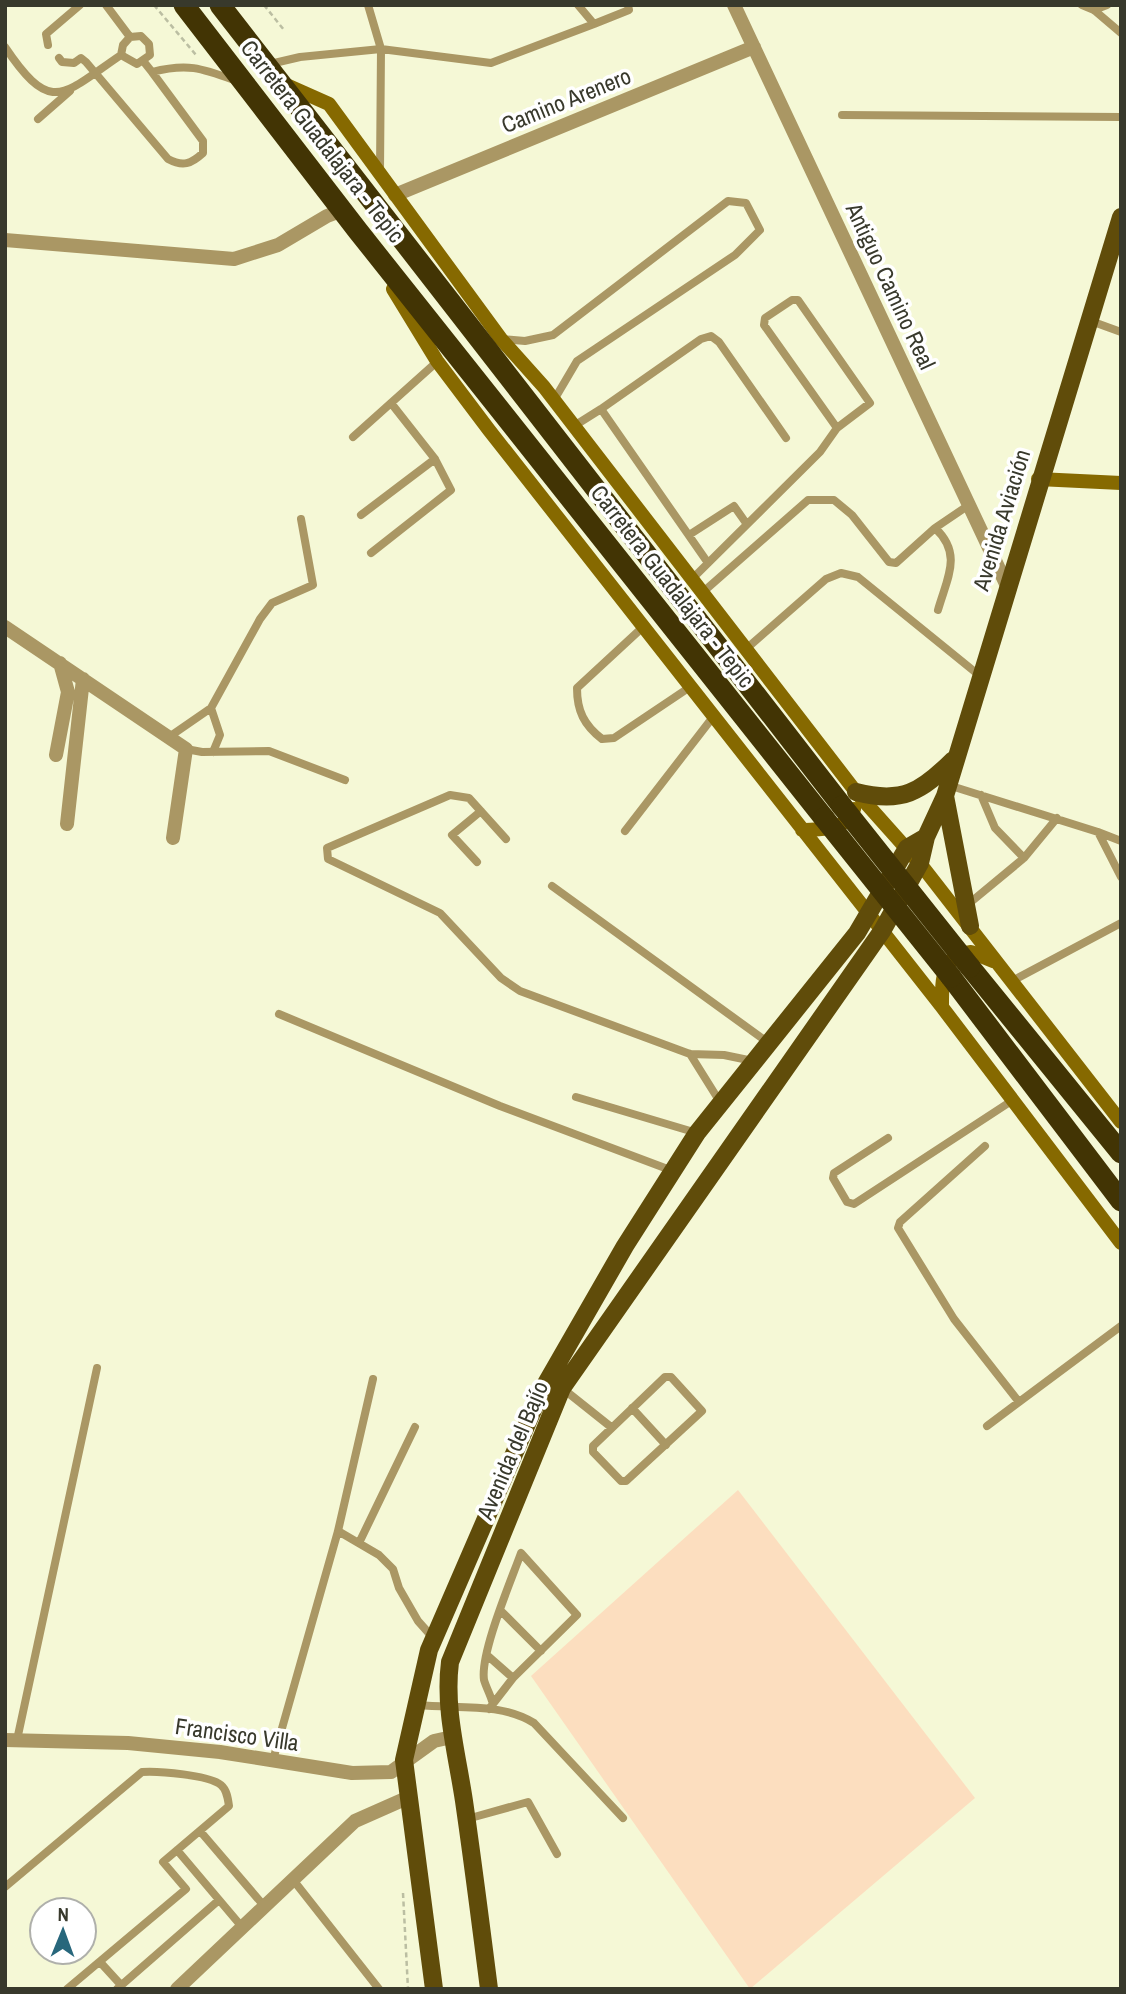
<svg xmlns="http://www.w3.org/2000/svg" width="1126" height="1994" viewBox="0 0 1126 1994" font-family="'Archivo Narrow',sans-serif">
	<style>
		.green { fill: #fcdebf }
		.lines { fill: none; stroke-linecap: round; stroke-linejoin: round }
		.path { stroke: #bbbea2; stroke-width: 2.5; stroke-dasharray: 5 3.5; stroke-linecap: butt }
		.lane { stroke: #aa9764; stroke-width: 8 }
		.street { stroke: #aa9764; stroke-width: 14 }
		.secondary { stroke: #866900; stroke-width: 14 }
		.primary { stroke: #604c0a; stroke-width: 18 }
		.highway { stroke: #423404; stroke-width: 21 }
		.highway-bridge { stroke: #423404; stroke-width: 21 }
		.labels { text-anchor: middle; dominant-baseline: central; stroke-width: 7; stroke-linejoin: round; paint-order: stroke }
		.street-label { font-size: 23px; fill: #38392c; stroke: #fff }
	</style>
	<rect width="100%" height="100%" fill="#f5f8d6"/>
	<path class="green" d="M738 1490 975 1798 750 1989 531 1676Z"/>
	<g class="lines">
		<path class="path" d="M154 5 196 55
			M264 5 284 30
			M403 1893 408 1989"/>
		<path class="lane" d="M106 5 130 37
			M368 5 381 49 380 171
			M1082 5 1094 10 1121 33
			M1094 10 1107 5
			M594 24 629 10 628 5
			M48 45 46 34 80 5
			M5 47C52 117 63 94 121 55L123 45 130 37 141 36 149 44 150 55 137 64 121 55
			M59 58 62 62 74 63 81 58 86 62 168 159C183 167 191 164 203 153V141L152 72
			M144 62 152 72C187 63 201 68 234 80
			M270 64 300 57 381 49 491 63 594 24 578 5
			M842 115 1121 117
			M38 119 70 91
			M1088 320 1121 332
			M501 339 525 341 553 335 728 201 746 203 760 230 735 255 577 361 554 400
			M574 426 601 409
			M353 437 439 360
			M361 515 435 459 391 403
			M935 528C963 554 947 578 938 610
			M689 535 734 506 746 523
			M371 553 451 490 435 459
			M708 563 601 409 701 339 711 336 719 342 786 438
			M692 579 820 452 837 428 870 403 798 300H792L765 318 764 325 837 428
			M703 592 808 500H834L852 515 889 562 896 563 935 528 969 505
			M643 627 577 688C577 711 584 725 602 739L614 738 690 687
			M746 649 826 579 841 573 858 577 980 676
			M211 708 220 735 213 752
			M169 737 211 708 260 619 272 603 313 585 301 519
			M186 749 202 752 269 751 345 780
			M948 785 1098 832 1121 877
			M625 831 713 717
			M1098 832 1121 841
			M506 839 469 798 450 795 327 848 328 859 440 913 501 978 520 991 690 1054 724 1055 753 1061
			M1024 858 1057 818
			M477 862 452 835 481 811
			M552 886 770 1044
			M966 906 1024 858 995 828 981 795
			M1012 981 1121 923
			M279 1014 500 1106 673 1171
			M690 1054 720 1102
			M576 1097 697 1133
			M888 1138 834 1173 833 1178 847 1202 854 1204 1013 1100
			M985 1146 900 1222 898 1228 954 1319 1019 1402
			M665 1377H671L702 1411 626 1481H621L593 1452V1446Z
			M562 1388 611 1427
			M632 1408 666 1445
			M987 1426 1121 1326
			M338 1531 379 1555 393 1569 399 1588 418 1621 434 1639
			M359 1543 415 1427
			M500 1610 541 1651
			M488 1656 513 1678
			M418 1705C457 1709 500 1702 534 1723L623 1818
			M489 1709 513 1678 577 1615 521 1553C511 1581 480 1653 484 1680 486 1687 490 1694 492 1701
			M17 1740 97 1368
			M273 1760 338 1531 373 1379
			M467 1819 528 1802 557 1854
			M200 1831 265 1907
			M177 1850 242 1927
			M294 1881 379 1989
			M5 1887 142 1772C159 1771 209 1775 221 1785 227 1790 228 1799 229 1806L163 1862 186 1889 67 1989
			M100 1962 121 1985
			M117 1989 219 1900"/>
		<path class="street" d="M734 5 1007 586
			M395 195 754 47
			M5 240 234 259 278 245 327 216 343 210
			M5 627 186 749 173 838
			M56 755 68 692 60 663
			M67 824 83 679
			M5 1740 128 1743 220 1752 352 1773 391 1772 434 1741 452 1737
			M177 1989 355 1821 407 1798"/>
		<path class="secondary" d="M284 84 329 104 501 339 544 387 856 792 922 866 1121 1122
			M393 289 437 361 489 430 942 1007 1121 1243
			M1038 479 1121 483
			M802 830C824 829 844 832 854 809
			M942 1006C942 982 940 956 971 952L993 961"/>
		<path class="primary" d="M856 792C902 804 921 792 953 760
			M945 796 970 926
			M434 1989 404 1760 429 1650 540 1394 625 1246 697 1133 857 933 907 848 926 837
			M489 1989C481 1926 473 1863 464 1801 457 1754 444 1709 450 1662L562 1388 882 931 920 863 926 837 945 796 1121 217"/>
		<path class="highway" d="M184 5 358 231 824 818
			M220 5 842 806
			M970 967 1121 1153
			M951 977 1121 1201"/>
		<path class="highway-bridge" d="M842 806 970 967
			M824 818 951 977"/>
	</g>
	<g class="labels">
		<g class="street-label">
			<text transform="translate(566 100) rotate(-22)">Camino Arenero</text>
			<text transform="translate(323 141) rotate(52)">Carretera Guadalajara - Tepic</text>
			<text transform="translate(891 286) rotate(65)">Antiguo Camino Real</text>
			<text transform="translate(1001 520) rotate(-73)">Avenida Aviación</text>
			<text transform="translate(673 586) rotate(52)">Carretera Guadalajara - Tepic</text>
			<text transform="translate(512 1450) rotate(-67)">Avenida del Bajío</text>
			<text transform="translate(237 1734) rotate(8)">Francisco Villa</text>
		</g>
	</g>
	<rect width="1126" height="1994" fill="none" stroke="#38392c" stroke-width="14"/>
	<g transform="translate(63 1931) rotate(1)"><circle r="33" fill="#ffffff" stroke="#afb0ab" stroke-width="2"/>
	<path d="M0-5L12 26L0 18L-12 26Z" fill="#28677c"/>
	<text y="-10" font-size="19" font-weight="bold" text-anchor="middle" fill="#38392c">N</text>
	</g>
</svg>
